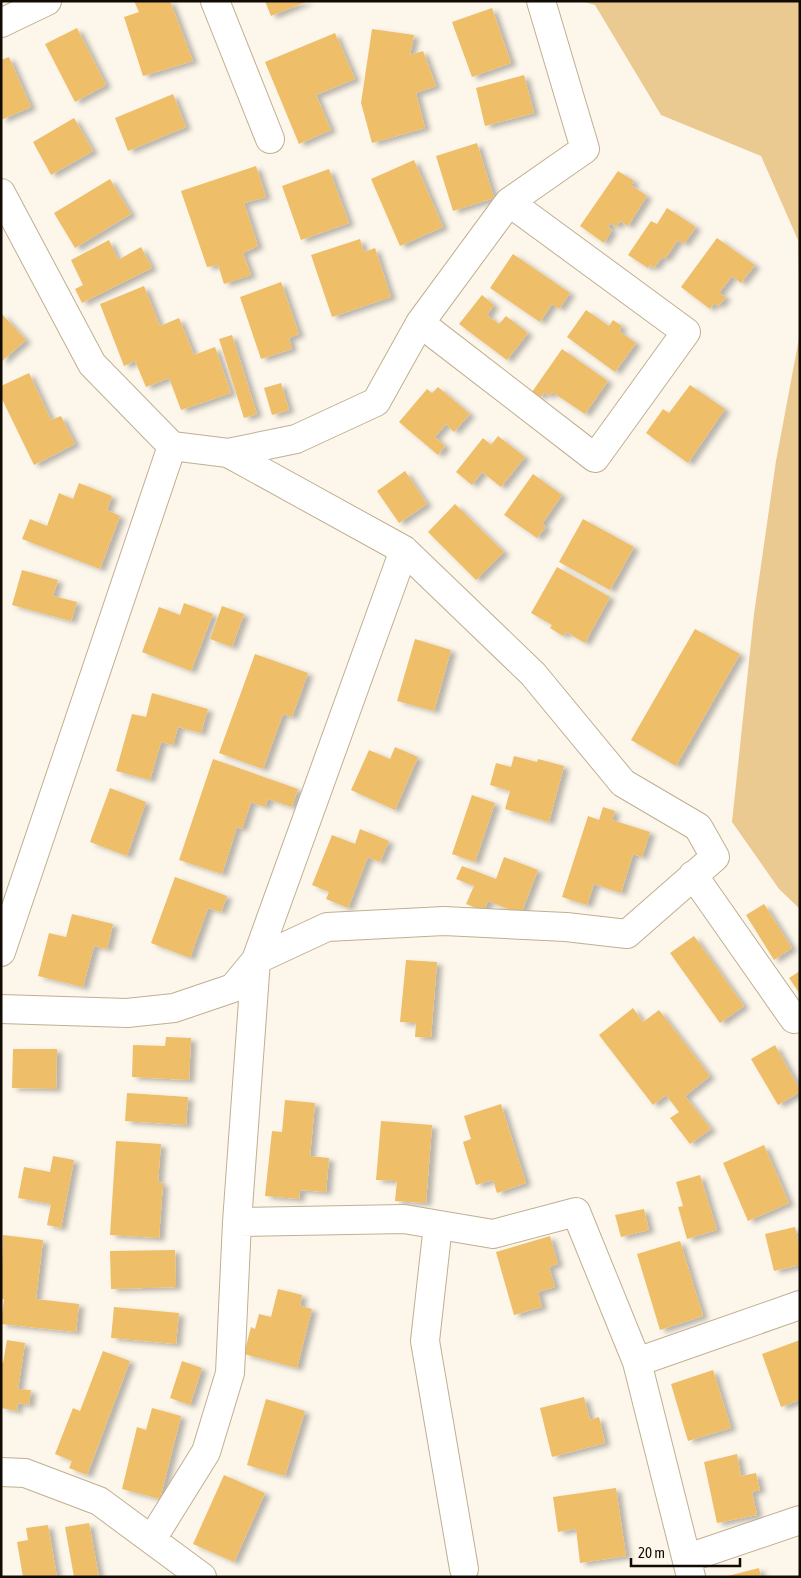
<svg xmlns="http://www.w3.org/2000/svg" width="801" height="1578" viewBox="0 0 801 1578" font-family="'Asap Condensed',sans-serif">
	<style>
		.green { fill: #ebca92 }
		.building { fill: #eebe69; filter: url(#shadow) }
		.lines { fill: none; stroke-linecap: round; stroke-linejoin: round }
		.street-casing { stroke: #c0af91; stroke-width: 30 }
		.street { stroke: #fff; stroke-width: 28 }
	</style>
	<defs>
		<filter id="shadow"><feDropShadow dx="5.5" dy="3" stdDeviation="2.5" flood-color="#0004"/></filter>
	</defs>
	<rect width="100%" height="100%" fill="#fdf6ea"/>
	<path class="green" d="M581 1H800V319L798 240 761 156 661 115 595 5Z
		M800 333V909L779 889 732 822 754 614 776 461Z"/>
	<path class="building" d="M134 1H170L193 61 143 76 124 17 139 12Z
		M265 1H308L271 16Z
		M492 8 511 63 472 77 452 22Z
		M77 28 106 85 75 102 45 44Z
		M372 29 414 35 410 55 423 51 436 86 416 93 425 128 372 143 361 103Z
		M335 33 355 79 316 95 331 130 299 144 265 62Z
		M9 57 31 107 1 120V60Z
		M524 75 534 113 485 126 476 88Z
		M173 94 186 127 128 151 115 118Z
		M74 118 93 151 51 175 33 142Z
		M477 143 494 198 453 211 436 156Z
		M414 160 443 227 400 246 371 179Z
		M256 166 266 197 244 203 258 246 243 253 251 275 224 284 218 265 207 267 181 191Z
		M329 169 349 223 301 240 282 186Z
		M618 171 634 181 631 185 647 196 628 226 620 221 616 227 611 223 608 227 612 230 604 243 580 226Z
		M110 179 131 214 75 248 54 213Z
		M667 208 696 227 684 244 678 240 665 259 662 257 654 268 650 265 648 268 628 255 651 221 657 224Z
		M717 238 755 265 741 283 732 276 719 293 726 297 718 306 714 303 710 309 681 287Z
		M360 239 364 252 375 248 391 297 332 317 311 255Z
		M109 240 118 260 141 247 152 268 82 303 75 289 83 285 71 260Z
		M513 254 570 293 559 309 552 304 540 322 490 288Z
		M281 282 299 334 289 338 292 349 261 359 240 297Z
		M144 286 160 326 179 318 194 355 215 347 231 393 181 410 169 378 146 387 135 361 124 366 100 304Z
		M482 295 494 305 487 315 499 324 506 316 528 333 507 360 459 324Z
		M586 310 609 326 613 320 622 326 619 331 636 343 615 372 567 337Z
		M1 313 26 340 1 362Z
		M232 335 257 414 244 418 219 339Z
		M562 349 608 381 585 414 552 392 549 396 544 392 541 397 532 392Z
		M29 373 51 420 61 416 75 444 34 465 1 397V386Z
		M281 383 289 410 272 415 264 388Z
		M690 385 725 409 688 463 646 433 663 409 669 413Z
		M438 387 470 414 454 432 446 424 435 437 445 446 438 455 399 422 427 389 432 393Z
		M498 436 525 457 501 487 482 472 472 485 456 472 483 438 491 445Z
		M405 471 427 504 399 523 377 491Z
		M533 474 562 495 542 524 546 527 537 538 504 515Z
		M79 483 112 496 107 510 120 516 100 569 22 539 30 519 47 526 59 493 73 499Z
		M455 504 504 552 476 580 428 532Z
		M583 519 634 547 610 590 559 562Z
		M557 567 610 597 585 643 566 632 563 636 550 628 552 625 531 613Z
		M22 570 58 580 53 596 77 602 71 621 12 605Z
		M184 603 213 614 191 671 142 652 159 607 180 615Z
		M222 606 244 614 232 647 210 639Z
		M695 629 740 654 676 766 631 740Z
		M415 639 451 650 434 711 397 701Z
		M255 654 308 673 292 717 283 714 263 769 219 753Z
		M152 693 208 709 201 733 178 727 173 745 161 742 150 780 116 771 132 714 146 717Z
		M395 747 418 757 395 810 351 790 369 750 390 759Z
		M514 756 537 762 538 759 564 766 549 822 505 809 510 791 490 785 496 763 511 767Z
		M213 759 298 789 292 807 268 799 265 807 251 802 242 829 237 827 222 874 179 860Z
		M110 788 146 802 127 856 90 842Z
		M472 795 495 803 475 862 452 854Z
		M603 807 615 811 612 820 650 832 642 857 633 854 621 893 594 884 587 905 562 897 588 816 599 820Z
		M360 829 389 841 380 862 368 857 348 908 326 899 329 892 312 885 332 835 355 844Z
		M504 857 538 870 521 914 488 901 484 911 466 904 474 886 456 879 462 866 496 879Z
		M175 877 227 896 221 912 208 908 190 958 151 943Z
		M764 904 792 948 774 960 746 915Z
		M72 914 113 924 107 949 94 946 83 987 38 976 49 933 66 937Z
		M694 936 744 1006 720 1023 670 953Z
		M406 960 437 962 431 1038 415 1037 416 1023 400 1022Z
		M800 971V994L789 978Z
		M633 1008 643 1022 659 1010 710 1076 685 1096 711 1129 690 1144 670 1118 679 1112 666 1095 653 1105 599 1035Z
		M166 1037 191 1038 189 1080 132 1077 133 1045 165 1046Z
		M775 1045 800 1090V1092L778 1105 751 1059Z
		M13 1049H57L56 1089 12 1088Z
		M127 1093 188 1097 186 1125 125 1121Z
		M285 1100 315 1103 310 1156 329 1158 326 1192 300 1190 299 1199 265 1196 272 1131 282 1132Z
		M501 1104 526 1183 497 1193 493 1180 476 1185 463 1142 471 1139 464 1116Z
		M381 1121 432 1125 426 1203 395 1201 397 1181 376 1180Z
		M116 1141 161 1144 158 1182 163 1183 159 1238 110 1235Z
		M764 1145 789 1203 748 1221 723 1163Z
		M53 1156 74 1160 61 1228 47 1225 51 1204 18 1198 24 1167 50 1172Z
		M700 1175 717 1230 687 1239 678 1207 683 1206 676 1182Z
		M644 1209 649 1230 621 1237 615 1215Z
		M795 1227 800 1249V1265L774 1271 765 1234Z
		M3 1235 43 1240 36 1299 79 1304 76 1332 1 1324 4 1299H1Z
		M550 1236 558 1264 549 1267 555 1287 538 1292 542 1307 514 1315 496 1252Z
		M680 1241 703 1316 660 1330 637 1254Z
		M175 1250 176 1287 111 1289 110 1251Z
		M278 1289 302 1295 300 1306 312 1309 297 1368 244 1354 251 1327 255 1329 259 1314 271 1317Z
		M114 1307 179 1313 176 1344 111 1338Z
		M7 1340 25 1343 18 1389 31 1390 29 1405 18 1403 17 1411 1 1408V1362L3 1363Z
		M800 1340V1400L781 1407 762 1354Z
		M103 1351 130 1361 87 1475 69 1468 72 1461 55 1454 73 1408 80 1411Z
		M182 1361 202 1368 190 1405 170 1398Z
		M713 1370 731 1428 688 1441 671 1384Z
		M584 1397 590 1420 599 1417 605 1443 552 1457 540 1408Z
		M266 1399 305 1411 285 1476 247 1465Z
		M152 1408 181 1416 160 1499 122 1489 137 1427 146 1430Z
		M737 1454 741 1476 756 1473 760 1490 752 1492 757 1515 717 1523 704 1462Z
		M224 1475 265 1493 234 1562 193 1544Z
		M616 1488 626 1556 580 1563 576 1529 558 1532 553 1497Z
		M89 1523 99 1577H74L65 1527Z
		M48 1525 57 1577H23L17 1542 28 1540 26 1528Z
		M759 1568 761 1577H728V1576Z"/>
	<g class="lines">
		<g class="street-casing">
			<path id="street" d="M215 1 270 139
				M1 23 47 1
				M1 193 92 364 172 446 228 453 296 439 376 402 420 323 509 202 585 149 541 1
				M420 323 595 458 686 332 509 202
				M693 875 794 1019
				M1 952 172 446
				M1 1009 127 1013 174 1008 233 988 256 960 327 927 444 921 566 927 627 934 715 857 698 827 623 783 533 674 404 550 228 453
				M237 1222 404 1219 493 1234 576 1212 637 1362 691 1577
				M438 1225 425 1341 464 1569
				M637 1362 800 1305
				M1 1472 25 1473 99 1501 202 1577
				M152 1539 206 1452 230 1373 237 1222 256 960 404 550
				M688 1558 800 1520"/>
		</g>
		<use href="#street" class="street"/>
	</g>
	<rect width="801" height="1578" fill="none" stroke="#110b03" stroke-width="5"/>
	<path d="M631 1558v8h109v-8" fill="none" stroke="#110b03" stroke-width="2.5"/>
	<text x="638" y="1558" font-size="15" fill="#110b03" stroke="#fdf6ea" stroke-width="4" paint-order="stroke">20 m</text>
</svg>
